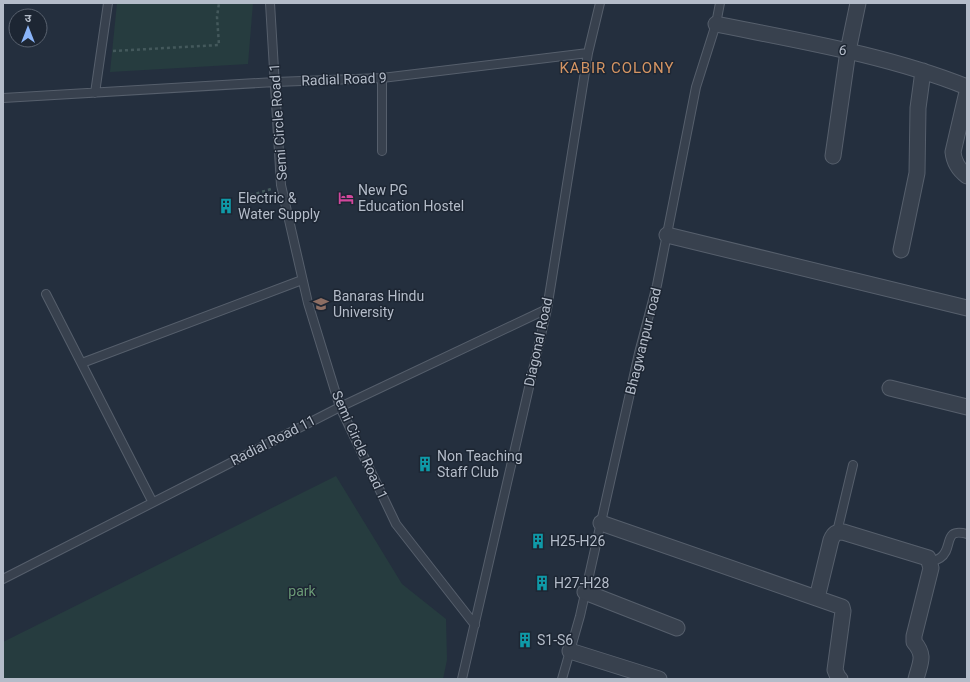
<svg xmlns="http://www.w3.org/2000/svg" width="970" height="682" viewBox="0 0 970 682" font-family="Roboto,'Noto Sans Devanagari',sans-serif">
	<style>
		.green { fill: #263c3f }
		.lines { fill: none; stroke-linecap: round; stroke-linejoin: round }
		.lane-casing { stroke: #565f6c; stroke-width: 10 }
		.street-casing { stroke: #565f6c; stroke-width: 17 }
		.path { stroke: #44595c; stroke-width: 2.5; stroke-dasharray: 3 3; stroke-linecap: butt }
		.lane { stroke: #38414e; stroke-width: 8 }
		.street { stroke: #38414e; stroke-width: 15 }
		.labels { text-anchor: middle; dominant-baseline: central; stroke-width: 3; stroke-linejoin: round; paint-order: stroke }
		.street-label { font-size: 14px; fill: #b4bcc9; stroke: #1d2633 }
		.poi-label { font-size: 14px; fill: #b4bcc9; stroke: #1d2633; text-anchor: start }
		.park-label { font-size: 14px; fill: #6b9a76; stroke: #1d2633 }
		.neighbourhood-label { font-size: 15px; letter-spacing: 1px; fill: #d59563; stroke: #1d2633 }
	</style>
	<rect width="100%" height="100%" fill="#242f3e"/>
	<path class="green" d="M117 3H253L248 64 110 72Z
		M336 476 402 584 446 619 447 660 443 679H3V642Z"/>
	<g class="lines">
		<g class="lane-casing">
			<path id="lane" d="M270 3 281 185 308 303 340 407 396 524 475 625
				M382 78V151
				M95 93 108 3
				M3 98 275 82 382 78 588 53
				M46 294 152 501
				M82 363 302 280
				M837 532 853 465
				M930 562C933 561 937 560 940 558 954 549 942 527 967 534
				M3 579 340 407 547 309
				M462 679 547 309 588 53 600 3
				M562 679 580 616 639 353 657 285 696 87 716 24 720 3"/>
		</g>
		<g class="street-casing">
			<path id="street" d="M716 24C800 41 887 55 967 87
				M967 92 953 152C954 162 959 170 967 176
				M833 156 848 51 858 3
				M667 235 967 308
				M901 250 917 173 918 108 923 71
				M890 388 967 407
				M601 523 842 607 843 611 835 670 838 677 840 679
				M585 592 677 628
				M817 598 831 540C834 533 836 532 843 532L928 558 931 568 914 636V642C926 656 920 663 916 679
				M570 651 659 679"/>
		</g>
		<path class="path" d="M113 51 219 45 217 17 219 3
			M245 197 271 189"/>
		<use href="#lane" class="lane"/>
		<use href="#street" class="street"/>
	</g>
	<defs>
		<g id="hotel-bare" transform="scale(1.2)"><path d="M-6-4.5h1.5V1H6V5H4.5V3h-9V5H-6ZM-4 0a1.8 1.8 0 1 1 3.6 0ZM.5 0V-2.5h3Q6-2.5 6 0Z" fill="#d1479c" stroke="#1d2633" stroke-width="2.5" paint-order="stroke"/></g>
		<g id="building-bare" transform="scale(1.2)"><path d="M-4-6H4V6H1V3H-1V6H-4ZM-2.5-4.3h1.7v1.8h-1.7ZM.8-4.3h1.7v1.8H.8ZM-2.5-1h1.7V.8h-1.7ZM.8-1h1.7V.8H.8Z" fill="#0f9aa8" stroke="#1d2633" stroke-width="2.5" paint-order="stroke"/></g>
		<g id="university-bare" transform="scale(1.2)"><path d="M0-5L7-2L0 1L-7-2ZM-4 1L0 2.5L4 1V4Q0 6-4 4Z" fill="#8d6e63" stroke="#1d2633" stroke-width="2.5" paint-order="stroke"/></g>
	</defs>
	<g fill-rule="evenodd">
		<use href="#hotel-bare" x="346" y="198"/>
		<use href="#building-bare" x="226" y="206"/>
		<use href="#university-bare" x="321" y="304"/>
		<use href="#building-bare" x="425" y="464"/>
		<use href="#building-bare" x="538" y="541"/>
		<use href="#building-bare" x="542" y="583"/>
		<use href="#building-bare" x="525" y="640"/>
	</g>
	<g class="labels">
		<g class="street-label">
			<text transform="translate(843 50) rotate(12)">6</text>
			<text transform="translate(344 79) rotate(-2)">Radial Road 9</text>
			<text transform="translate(278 122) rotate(-94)">Semi Circle Road 1</text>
			<text transform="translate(643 341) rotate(-76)">Bhagwanpur road</text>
			<text transform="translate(538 342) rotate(-78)">Diagonal Road</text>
			<text transform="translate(273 440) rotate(-27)">Radial Road 11</text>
			<text transform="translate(360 445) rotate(66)">Semi Circle Road 1</text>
		</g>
		<g class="poi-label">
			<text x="358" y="190">New PG<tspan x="358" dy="16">Education Hostel</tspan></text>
			<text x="238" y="198">Electric &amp;<tspan x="238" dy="16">Water Supply</tspan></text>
			<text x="333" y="296">Banaras Hindu<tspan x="333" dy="16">University</tspan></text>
			<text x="437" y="456">Non Teaching<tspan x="437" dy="16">Staff Club</tspan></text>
			<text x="550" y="541">H25-H26</text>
			<text x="554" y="583">H27-H28</text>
			<text x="537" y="640">S1-S6</text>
		</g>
		<g class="park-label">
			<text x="302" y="591">park</text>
		</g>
		<g class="neighbourhood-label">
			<text x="617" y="68">KABIR COLONY</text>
		</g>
	</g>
	<rect width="970" height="682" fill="none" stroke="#b4bcc9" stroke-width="8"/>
	<g transform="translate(28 28)"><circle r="19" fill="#1d2633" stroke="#59626f"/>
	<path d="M0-3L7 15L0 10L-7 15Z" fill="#8ab4f8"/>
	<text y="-6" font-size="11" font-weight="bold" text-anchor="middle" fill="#b4bcc9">उ</text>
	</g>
</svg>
